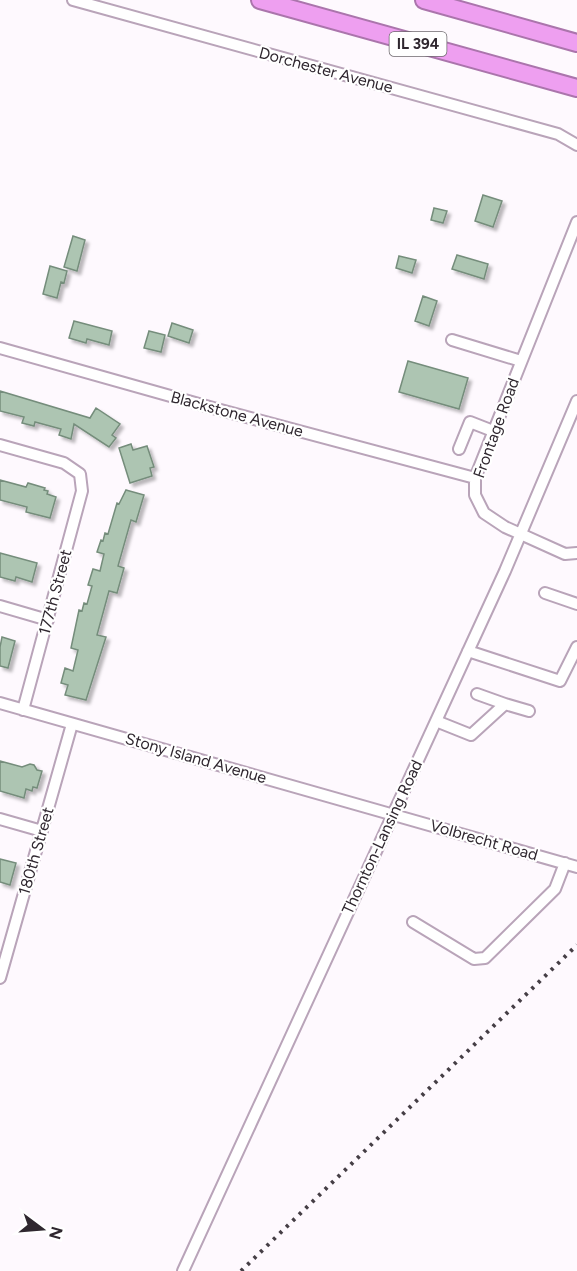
<svg xmlns="http://www.w3.org/2000/svg" width="577" height="1271" viewBox="0 0 577 1271" font-family="Figtree,sans-serif">
	<style>
		.building { fill: #adc5b2; stroke: #758d7b; stroke-width: 1.5; filter: url(#shadow) }
		.lines { fill: none; stroke-linecap: round; stroke-linejoin: round }
		.minor-casing { stroke: #b9a4b9; stroke-width: 14 }
		.highway-casing { stroke: #ab75ac; stroke-width: 20 }
		.minor { stroke: #fff; stroke-width: 10 }
		.highway { stroke: #ee9ff0; stroke-width: 16 }
		.rail { stroke: #453e45; stroke-width: 4; stroke-dasharray: 3 6; stroke-linecap: butt }
		.labels { text-anchor: middle; dominant-baseline: central; stroke-width: 4.5; stroke-linejoin: round; paint-order: stroke }
		.shield { fill: #fff; stroke: #6d686d; stroke-width: 1.5 }
		.shield-label { font-size: 15px; font-weight: bold; fill: #2f272f }
		.street-label { font-size: 16px; fill: #2f272f; stroke: #fff }
	</style>
	<defs>
		<filter id="shadow"><feDropShadow dx="3.5" dy="3.5" stdDeviation="1.5" flood-color="#0004"/></filter>
	</defs>
	<rect width="100%" height="100%" fill="#fef9fe"/>
	<path class="building" d="M483 195 502 201 493 227 475 221Z
		M434 208 447 211 443 223 431 220Z
		M73 236 85 240 77 271 64 267Z
		M457 255 488 264 484 279 452 269Z
		M399 256 416 260 412 273 396 268Z
		M50 266 67 271 64 283 61 282 57 298 43 294Z
		M423 296 437 301 429 326 415 321Z
		M74 321 112 331 109 345 87 339 86 343 69 338Z
		M172 323 193 330 189 343 168 336Z
		M149 331 165 335 161 352 144 348Z
		M408 361 468 378 459 409 399 392Z
		M0 391 90 418 96 408 120 424 112 435 116 438 109 447 74 424 71 439 59 435 61 429 35 422 34 426 22 423 24 417 0 411Z
		M131 444 133 450 147 446 154 467 150 468 152 476 130 483 119 448Z
		M0 480 26 487 28 483 45 488 44 490 48 491 47 494 56 497 50 518 26 512 27 507 0 500Z
		M126 490 144 495 136 522 131 520 118 566 124 568 117 593 109 591 97 635 106 637 86 700 65 695 68 685 61 683 65 668 73 671 78 650 71 648 79 610 82 611 84 603 87 604 92 586 88 585 93 569 100 571 104 554 97 552 101 540 103 541 105 533 108 534 117 503 119 504Z
		M0 553 37 563 32 582 16 577 15 581 0 577Z
		M2 637 15 641 8 668 0 666V647Z
		M0 761 22 767 30 764 34 765 37 770 42 771 37 788 33 787 32 791 26 789 24 798 0 791Z
		M0 859 16 863 10 885 0 882Z"/>
	<g class="lines">
		<g class="minor-casing">
			<path id="minor" d="M73 0 558 134 577 145
				M577 222 475 478V495L484 513 505 527 565 554 577 553
				M452 340 521 361
				M0 348 213 408 475 478
				M0 445 64 463 80 474 82 491 23 710
				M459 449 470 422 493 431
				M545 593 577 604
				M0 606 48 620
				M468 651 560 681 577 647
				M477 694 505 704
				M0 703 577 867
				M436 721 471 735 505 704 529 711
				M0 819 42 831
				M413 922 474 959 485 958 555 889 565 863
				M0 978 72 724
				M183 1271 505 571 577 401"/>
		</g>
		<g class="highway-casing">
			<path id="highway" d="M260 0 577 88
				M424 0 577 43"/>
		</g>
		<use href="#minor" class="minor"/>
		<use href="#highway" class="highway"/>
		<path class="rail" d="M241 1271 577 945"/>
	</g>
	<g class="labels">
		<rect class="shield" x="389.5" y="32" width="57" height="24" rx="4.5"/>
		<g class="shield-label">
			<text x="418" y="44">IL 394</text>
		</g>
		<g class="street-label">
			<text transform="translate(326 70) rotate(15)">Dorchester Avenue</text>
			<text transform="translate(237 414) rotate(15)">Blackstone Avenue</text>
			<text transform="translate(496 428) rotate(-70)">Frontage Road</text>
			<text transform="translate(55 592) rotate(-75)">177th Street</text>
			<text transform="translate(196 758) rotate(16)">Stony Island Avenue</text>
			<text transform="translate(382 837) rotate(-65)">Thornton-Lansing Road</text>
			<text transform="translate(484 840) rotate(16)">Volbrecht Road</text>
			<text transform="translate(36 851) rotate(-74)">180th Street</text>
		</g>
	</g>
	<g transform="translate(42 1229) rotate(106)" stroke="#ffffff" stroke-width="4.5" paint-order="stroke">
	<path d="M0-4.5L10 22L0 15L-10 22Z" fill="#2f272f"/>
	<text y="-9" font-size="16" font-weight="bold" text-anchor="middle" fill="#2f272f">N</text>
	</g>
</svg>
